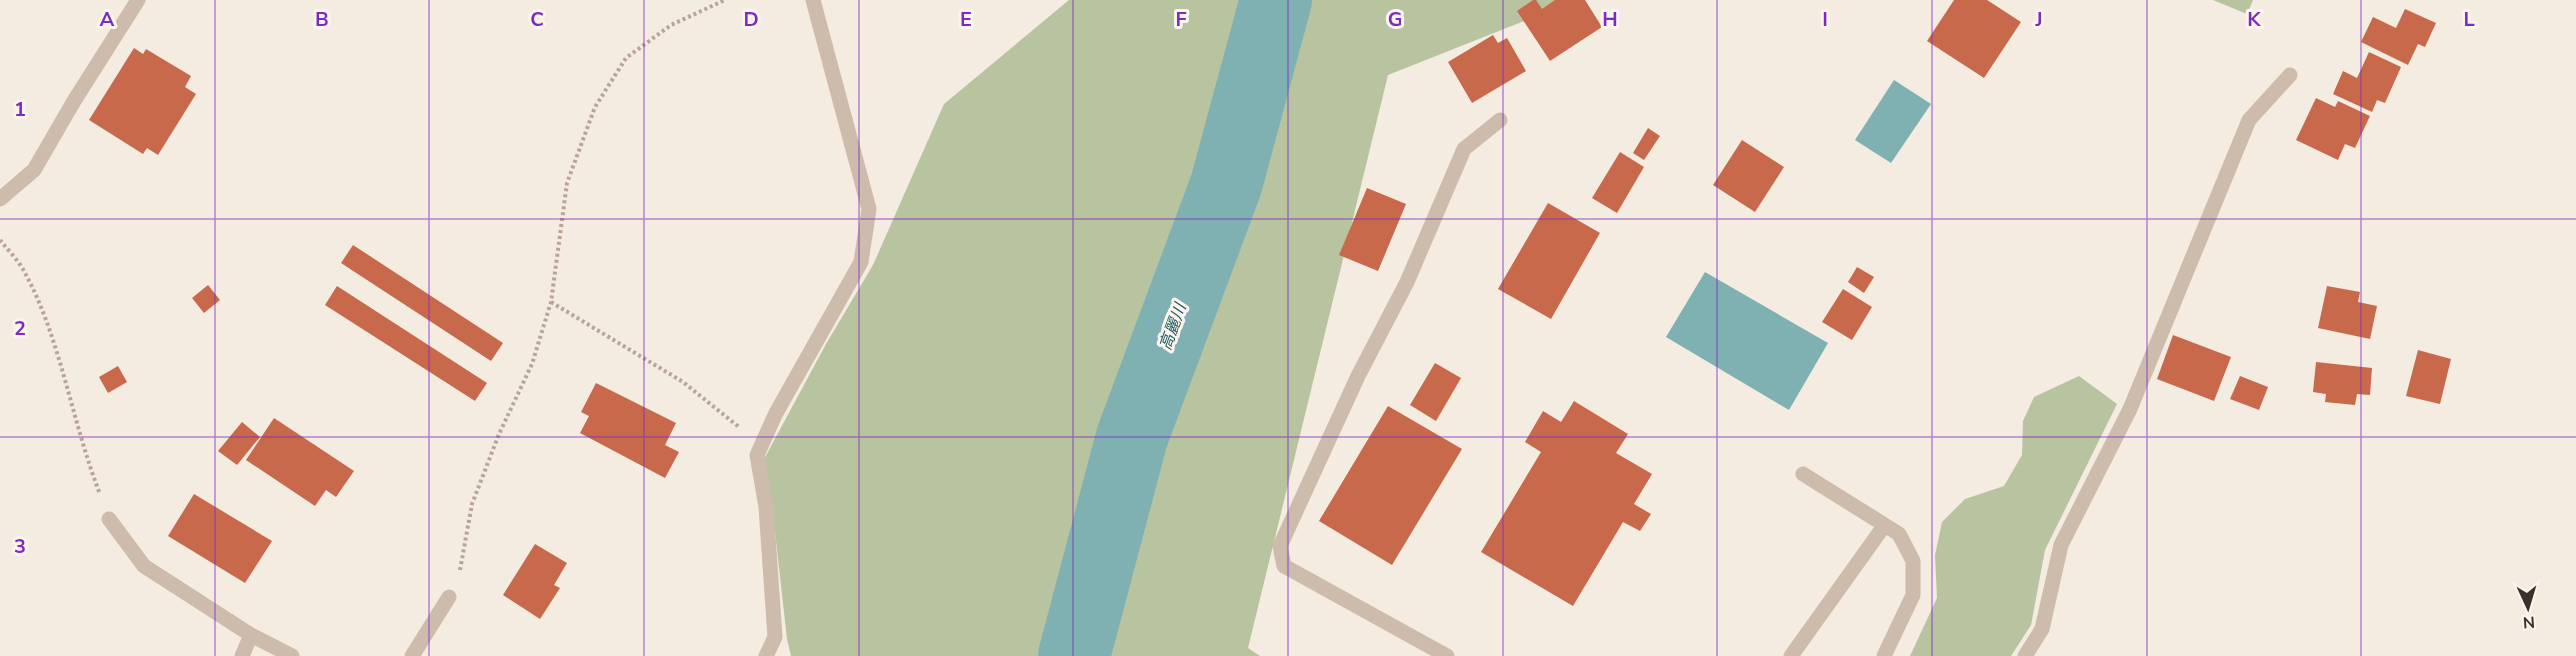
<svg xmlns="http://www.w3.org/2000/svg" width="2576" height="656" viewBox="0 0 2576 656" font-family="'Nunito Sans','Noto Sans JP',sans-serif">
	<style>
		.green { fill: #b8c4a0 }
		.water { fill: #7fb0b2 }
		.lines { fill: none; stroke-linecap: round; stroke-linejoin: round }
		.river { stroke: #7fb0b2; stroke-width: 72 }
		.building { fill: #c8694b }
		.path { stroke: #b9a596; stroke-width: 4; stroke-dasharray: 3 3; stroke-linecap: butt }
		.minor { stroke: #cdbbac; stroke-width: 15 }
		.grid { fill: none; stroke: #7b2cbf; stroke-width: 1.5; stroke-opacity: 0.55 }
		.labels { text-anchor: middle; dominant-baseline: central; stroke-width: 6; stroke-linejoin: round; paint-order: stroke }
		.water-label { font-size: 16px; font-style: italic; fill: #1f5a5e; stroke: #fbf5ee }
		.grid-label { font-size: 20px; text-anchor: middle; font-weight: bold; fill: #7b2cbf; stroke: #fbf5ee; stroke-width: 6; stroke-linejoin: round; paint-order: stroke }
	</style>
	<rect width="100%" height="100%" fill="#f4ebe1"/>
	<path class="green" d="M1069 0H1577L1388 75 1248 648 1260 656H791L787 639 772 505 763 461 826 344 873 265 944 104Z
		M2213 0H2253L2247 14Z
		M2079 376 2117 404 2045 550 2031 625 2011 656H1910L1937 598 1935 555 1942 522 1965 499 2004 486 2022 455 2023 421 2034 397Z"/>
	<path class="water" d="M1894 80 1931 104 1891 163 1855 140Z
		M1705 272 1828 343 1789 410 1666 337Z"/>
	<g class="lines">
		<path class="river" d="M1074 656 1132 437 1226 185 1276 0"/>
	</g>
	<path class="building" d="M1533 0H1536L1542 9 1555 0H1585L1602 27 1550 61 1517 11Z
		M1954 0H1987L2021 22 1984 78 1927 41Z
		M2405 9 2436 23 2425 47 2418 44 2408 65 2361 42 2373 17 2396 28Z
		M1493 35 1498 43 1507 38 1526 71 1472 103 1448 62Z
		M134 48 143 54 146 49 191 76 185 87 196 94 158 155 147 148 143 154 89 120Z
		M2369 52 2401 67 2385 103 2377 100 2372 112 2333 94 2343 71 2357 78Z
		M2316 98 2335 107 2338 101 2370 116 2355 148 2345 144 2338 160 2296 140Z
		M1648 128 1660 136 1644 160 1633 153Z
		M1742 140 1784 167 1755 212 1713 185Z
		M1620 152 1644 167 1617 213 1592 198Z
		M1367 188 1406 204 1378 271 1339 255Z
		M1548 203 1600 233 1551 319 1498 289Z
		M353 245 503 343 491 361 341 263Z
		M1857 267 1874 277 1864 293 1848 282Z
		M208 285 220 300 204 313 192 298Z
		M337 286 487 383 475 401 325 305Z
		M2327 286 2360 292 2358 302 2377 306 2370 339 2318 328Z
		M1843 289 1872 307 1852 340 1822 322Z
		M2173 335 2231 357 2214 401 2157 379Z
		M2418 350 2451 359 2440 404 2406 396Z
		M2316 362 2372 368 2370 395 2357 394 2355 405 2325 402 2326 394 2313 392Z
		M1435 363 1461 378 1436 421 1410 405Z
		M118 366 127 382 108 393 99 377Z
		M2240 376 2268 387 2259 410 2230 399Z
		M596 383 676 423 665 445 679 452 665 478 580 433 589 416 581 412Z
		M1574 401 1628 434 1616 453 1652 474 1634 504 1651 514 1640 531 1623 522 1573 606 1481 552 1541 452 1525 442 1543 411 1561 422Z
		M1388 406 1462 449 1392 565 1319 521Z
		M274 418 354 471 336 497 326 490 315 506 246 460Z
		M242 422 260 437 237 465 218 451Z
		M194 494 272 541 245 583 168 536Z
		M535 544 567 563 554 585 560 588 540 619 503 595Z"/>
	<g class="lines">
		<path class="path" d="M0 240C8 250 19 261 25 273 61 339 72 423 100 494
			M551 302 683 382 739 427
			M460 570 472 504 499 434 532 364 551 302 567 183 595 107 626 58 671 25 725 0"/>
		<path class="minor" d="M0 199 34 170 74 101 138 0
			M1803 474 1899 534 1913 561V595L1884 656
			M109 519 144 566 251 635 292 656
			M242 656 251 635
			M412 656 449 597
			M766 656 775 637 766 507 757 455 776 413 861 262 869 209 813 0
			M1447 656 1284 566 1280 546 1358 376 1407 282 1464 149 1500 120
			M1791 656 1884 526
			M2025 656 2042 629 2061 545 2130 409 2249 120 2290 75"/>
	</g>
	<path class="grid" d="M215 0V656M429 0V656M644 0V656M859 0V656M1073 0V656M1288 0V656M1503 0V656M1717 0V656M1932 0V656M2147 0V656M2361 0V656M0 219H2576M0 437H2576"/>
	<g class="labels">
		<g class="water-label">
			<text transform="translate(1173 327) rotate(-70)">高麗川</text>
		</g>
	</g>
	<g class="grid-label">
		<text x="107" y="26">A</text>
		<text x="322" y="26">B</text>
		<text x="537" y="26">C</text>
		<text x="751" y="26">D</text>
		<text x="966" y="26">E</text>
		<text x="1181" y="26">F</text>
		<text x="1395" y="26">G</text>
		<text x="1610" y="26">H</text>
		<text x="1825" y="26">I</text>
		<text x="2039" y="26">J</text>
		<text x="2254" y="26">K</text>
		<text x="2469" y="26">L</text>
		<text x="20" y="116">1</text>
		<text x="20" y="335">2</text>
		<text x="20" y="553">3</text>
	</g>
	<g transform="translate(2528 608) rotate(176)" stroke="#fbf5ee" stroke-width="4.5" paint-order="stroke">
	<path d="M0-4.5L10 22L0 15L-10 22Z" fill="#3b302b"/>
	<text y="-9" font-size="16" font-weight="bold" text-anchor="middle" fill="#3b302b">N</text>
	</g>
</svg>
